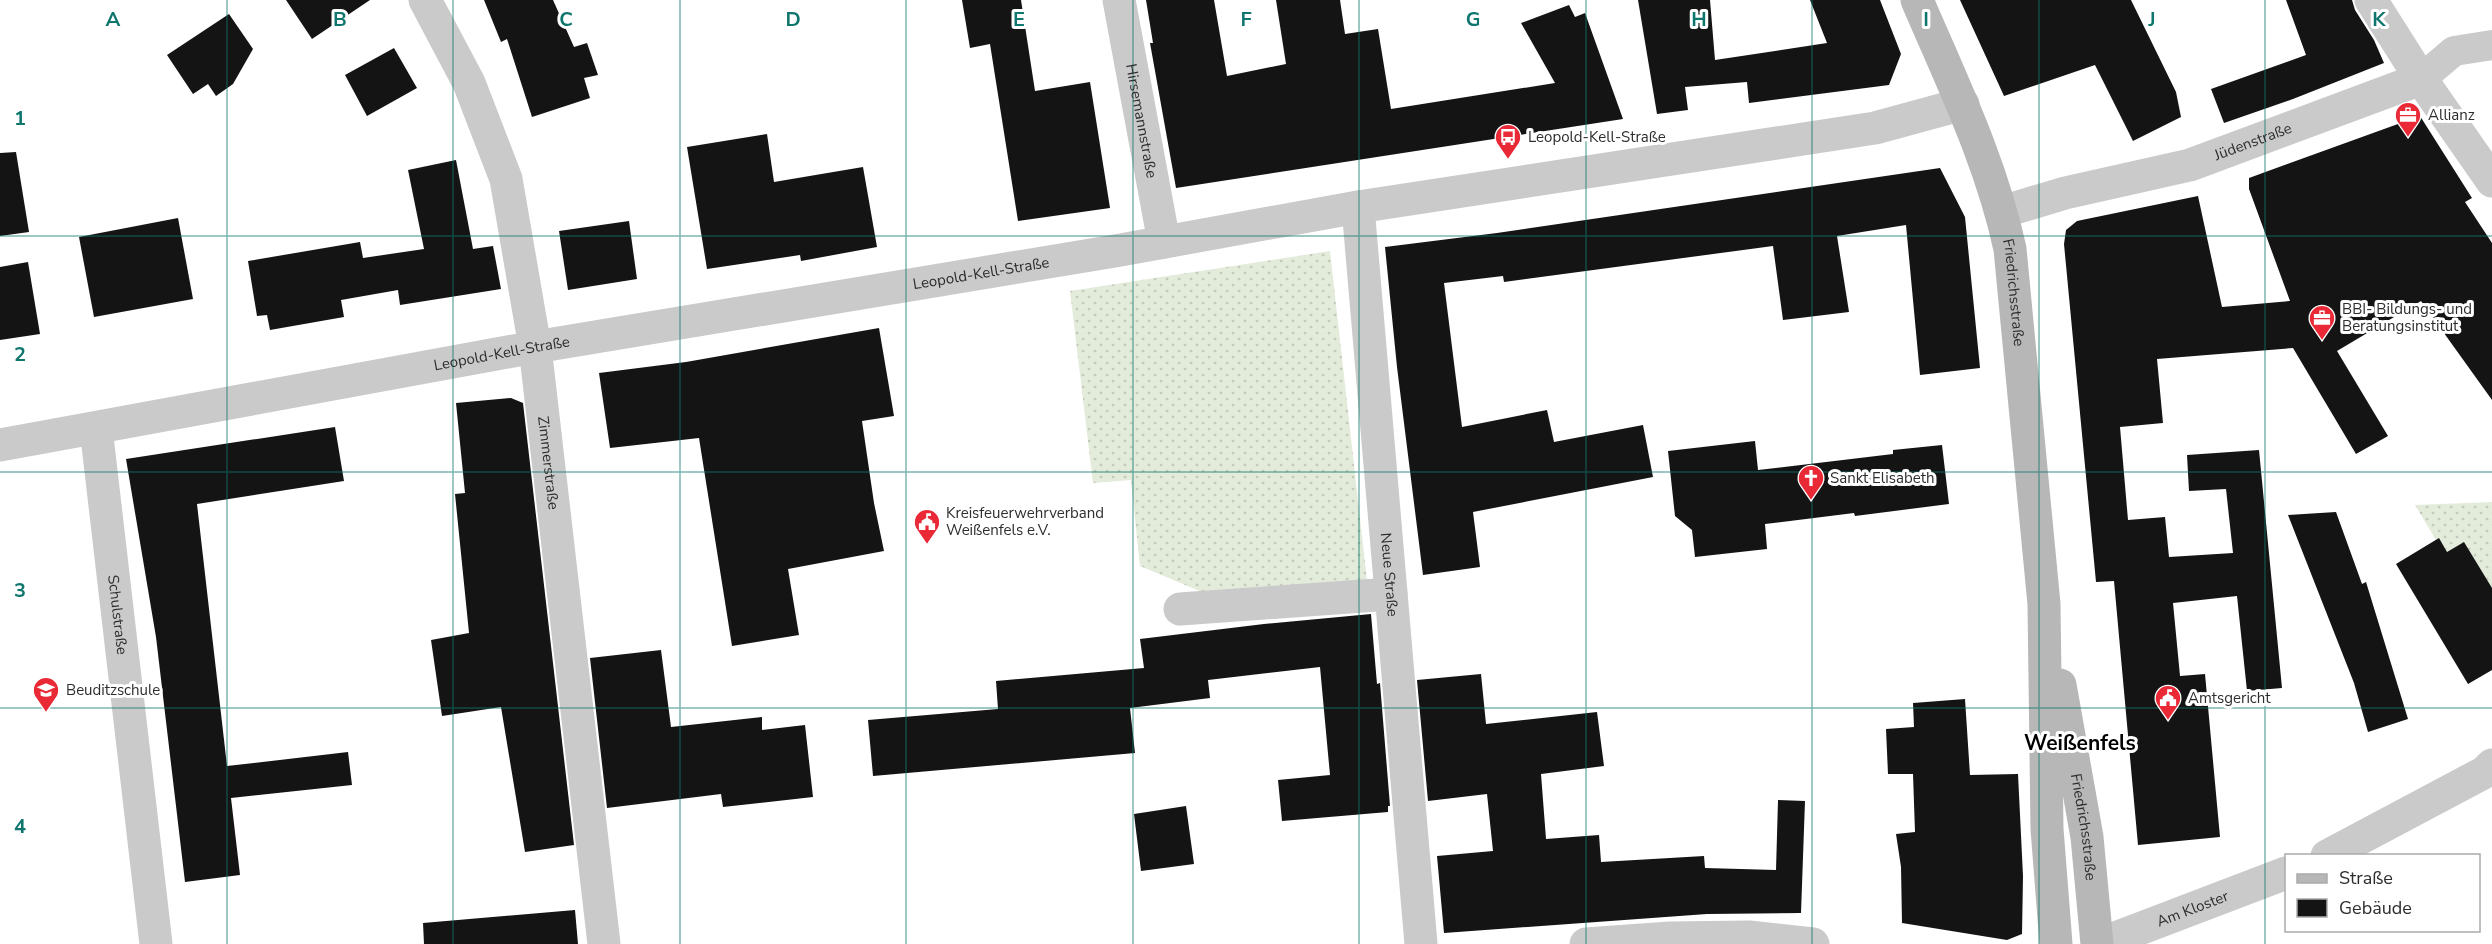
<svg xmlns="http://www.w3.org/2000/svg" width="2492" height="944" viewBox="0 0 2492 944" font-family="'Nunito Sans',sans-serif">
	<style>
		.grass { fill: url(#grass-dots) }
		.building { fill: #141414 }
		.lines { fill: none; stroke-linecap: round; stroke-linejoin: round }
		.pedestrian { stroke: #cacaca; stroke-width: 30 }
		.minor { stroke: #cacaca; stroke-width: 33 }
		.secondary { stroke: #b7b7b7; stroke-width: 33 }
		.grid { fill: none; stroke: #0f766e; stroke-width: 1.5; stroke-opacity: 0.55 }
		.labels { text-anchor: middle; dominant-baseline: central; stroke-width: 6; stroke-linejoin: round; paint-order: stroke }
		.poi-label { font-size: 15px; fill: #2d2d2d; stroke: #fff; text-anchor: start }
		.street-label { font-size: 15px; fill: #2d2d2d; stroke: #fff }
		.district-label { font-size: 21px; font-weight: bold; fill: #000; stroke: #fff }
		.grid-label { font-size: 20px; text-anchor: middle; font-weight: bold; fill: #0f766e; stroke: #fff; stroke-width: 6; stroke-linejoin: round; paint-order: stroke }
	</style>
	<defs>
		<pattern id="grass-dots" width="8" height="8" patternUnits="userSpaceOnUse" patternTransform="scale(1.5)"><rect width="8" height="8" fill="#e3ebda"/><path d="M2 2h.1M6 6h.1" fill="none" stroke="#c3cabb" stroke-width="1.8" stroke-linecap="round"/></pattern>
	</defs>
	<rect width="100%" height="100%" fill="#fff"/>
	<path class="grass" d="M1330 251 1367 581 1202 592 1140 566 1131 480 1093 483 1070 291Z
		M2492 502V588L2464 542 2447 552 2439 538 2436 540 2415 505Z"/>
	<path class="building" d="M286 0H370L312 39Z
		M484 0H553L574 47 587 43 598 75 584 78 590 98 532 117 507 39 501 42Z
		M962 0H1021L1035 91 1090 82 1110 208 1018 221 990 44 970 48Z
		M1146 0H1214L1227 76 1286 64 1276 0H1340L1345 34 1378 29 1391 109 1555 83 1521 23 1569 5 1575 17 1585 13 1623 119 1176 188 1150 43H1153Z
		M1638 0H1710L1715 60 1827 43 1810 0H1880L1901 54 1889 85 1749 103 1747 82 1685 87 1688 110 1657 114Z
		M1960 0H2131L2176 92 2181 117 2133 141 2095 65 2004 96Z
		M2286 0H2352L2355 10 2374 40 2384 63 2293 99 2224 123 2211 89 2306 55Z
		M229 14 253 49 233 84 216 96 208 84 193 94 167 55Z
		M394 48 417 88 367 116 345 75Z
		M2420 116 2472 198 2465 202 2492 243V400L2421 301 2337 351 2388 436 2356 454 2293 348 2157 359 2163 423 2120 427 2128 520 2165 517 2169 557 2233 553 2226 489 2189 491 2187 455 2259 450 2282 688 2247 691 2237 596 2173 603 2180 676 2205 674 2220 837 2138 845 2114 581 2096 582 2064 244 2066 230 2077 221 2198 196 2222 307 2290 301 2249 189V178Z
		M767 134 774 182 863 167 877 247 801 261 800 255 707 269 687 147Z
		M16 152 29 232 0 236V153Z
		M456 160 473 249 493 246 501 289 400 305 398 290 341 300 344 317 270 330 267 315 257 316 248 261 360 242 363 258 424 249 408 170Z
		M1940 168 1965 217 1980 368 1920 375 1906 225 1837 236 1849 312 1783 320 1773 246 1504 282 1503 276 1444 283 1462 427 1547 410 1554 442 1643 425 1653 477 1473 512 1480 567 1423 575 1397 367 1385 247 1497 233Z
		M178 218 193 299 94 317 79 237Z
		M629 221 637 279 568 290 559 231Z
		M28 262 40 334 0 340V267Z
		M879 328 894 416 862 421 874 503 884 551 788 569 799 635 732 646 699 438 610 448 599 373 686 362Z
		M511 398 523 403 574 845 525 852 501 707 442 716 431 640 469 633 455 494 465 493 456 403Z
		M335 427 344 481 197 504 227 766 348 752 352 785 231 798 240 875 185 882 156 637 126 459Z
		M1755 441 1758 470 1893 454V450L1942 445 1949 504 1855 516 1854 513 1765 524 1767 549 1695 557 1692 530 1675 516 1668 451Z
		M2336 512 2362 584 2366 582 2408 719 2368 732 2354 683 2288 515Z
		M2439 538 2447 552 2464 542 2492 588V670L2468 684 2396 564Z
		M1371 614 1377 684 1380 683 1390 806H1388V812L1282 821 1278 780 1330 775 1320 667 1208 680 1210 698 1130 708 1135 753 873 776 868 720 998 709 996 681 1144 668 1140 639 1264 624Z
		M661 650 671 727 762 717V730L805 725 813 797 723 807 721 794 607 808 590 658Z
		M1481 674 1486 724 1597 712 1604 766 1541 774 1546 839 1599 835 1601 862 1704 856 1705 868 1776 870 1778 800 1805 801 1801 913 1707 914 1444 933 1437 856 1493 851 1487 794 1428 801 1417 680Z
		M1965 699 1970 775 2018 774 2023 876 2022 934 2007 940 1902 923 1901 867 1896 834 1915 832 1913 774H1888L1886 729 1914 727 1913 703Z
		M1186 806 1194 864 1141 871 1134 814Z
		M575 910 578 944H424L423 923Z"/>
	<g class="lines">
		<path class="pedestrian" d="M2421 79 2454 51 2492 45"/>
		<g class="minor">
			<path id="s1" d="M425 0 469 83 506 179 535 347 604 944"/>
			<path id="s2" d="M1119 0 1164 242"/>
			<path d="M2371 0 2421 79 2492 181"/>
			<path id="s3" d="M1358 207 1421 944"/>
			<path id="s4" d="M2002 212 2065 193 2190 165 2421 79"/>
			<path id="s5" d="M96 428 156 944"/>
			<path id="s6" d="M0 445 535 347 1115 251 1358 207 1875 128 1963 104"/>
			<path d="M1180 609 1391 594"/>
			<path d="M2327 856 2485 772 2492 765"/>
			<path d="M1586 944 1670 938 1749 937 1813 944"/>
			<path id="s7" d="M2100 944 2286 873"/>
		</g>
		<g class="secondary">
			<path id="s8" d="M1917 0C1952 82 1991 161 2010 249L2044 604 2047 829 2056 944"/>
			<path id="s9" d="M2060 685 2087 837 2097 944"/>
		</g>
	</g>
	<path class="grid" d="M227 0V944M453 0V944M680 0V944M906 0V944M1133 0V944M1359 0V944M1586 0V944M1812 0V944M2039 0V944M2265 0V944M0 236H2492M0 472H2492M0 708H2492"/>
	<defs>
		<g id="office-pin" transform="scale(1.35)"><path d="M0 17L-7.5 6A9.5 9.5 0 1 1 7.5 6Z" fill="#e92936" stroke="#fff"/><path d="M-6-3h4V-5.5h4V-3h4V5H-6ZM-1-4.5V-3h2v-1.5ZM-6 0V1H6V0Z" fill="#fff"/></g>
		<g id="bus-pin" transform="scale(1.35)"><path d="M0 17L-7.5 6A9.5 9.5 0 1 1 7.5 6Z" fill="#e92936" stroke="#fff"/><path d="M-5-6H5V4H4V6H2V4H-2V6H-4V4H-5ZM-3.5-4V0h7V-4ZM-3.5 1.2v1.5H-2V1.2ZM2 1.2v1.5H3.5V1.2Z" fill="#fff"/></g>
		<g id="church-pin" transform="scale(1.35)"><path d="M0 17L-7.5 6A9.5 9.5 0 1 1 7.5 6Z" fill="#e92936" stroke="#fff"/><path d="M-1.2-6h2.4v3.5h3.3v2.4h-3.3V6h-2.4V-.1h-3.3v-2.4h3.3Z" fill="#fff"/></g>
		<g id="civic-pin" transform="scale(1.35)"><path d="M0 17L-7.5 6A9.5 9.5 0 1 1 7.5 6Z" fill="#e92936" stroke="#fff"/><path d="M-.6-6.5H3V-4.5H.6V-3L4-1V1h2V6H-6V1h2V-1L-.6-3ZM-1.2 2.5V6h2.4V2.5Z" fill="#fff"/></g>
		<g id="school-pin" transform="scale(1.35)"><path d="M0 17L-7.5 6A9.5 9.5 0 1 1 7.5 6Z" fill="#e92936" stroke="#fff"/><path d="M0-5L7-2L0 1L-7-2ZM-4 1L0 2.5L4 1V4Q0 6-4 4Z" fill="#fff"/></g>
	</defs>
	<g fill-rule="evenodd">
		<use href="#office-pin" x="2408" y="115"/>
		<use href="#bus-pin" x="1508" y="137"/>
		<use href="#office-pin" x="2322" y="318"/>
		<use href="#church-pin" x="1811" y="478"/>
		<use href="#civic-pin" x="927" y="522"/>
		<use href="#school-pin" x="46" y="690"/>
		<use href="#civic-pin" x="2168" y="698"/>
	</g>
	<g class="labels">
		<g class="poi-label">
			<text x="2428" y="115">Allianz</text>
			<text x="1528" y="137">Leopold-Kell-Straße</text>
			<text x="2342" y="309">BBI- Bildungs- und<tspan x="2342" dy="17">Beratungsinstitut</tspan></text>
			<text x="1830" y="478">Sankt Elisabeth</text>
			<text x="946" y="513">Kreisfeuerwehrverband<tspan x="946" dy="17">Weißenfels e.V.</tspan></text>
			<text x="66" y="690">Beuditzschule</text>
			<text x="2188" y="698">Amtsgericht</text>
		</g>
		<g class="street-label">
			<text stroke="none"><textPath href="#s2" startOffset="123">Hirsemannstraße</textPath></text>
			<text stroke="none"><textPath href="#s4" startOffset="261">Jüdenstraße</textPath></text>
			<text stroke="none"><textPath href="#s6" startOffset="996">Leopold-Kell-Straße</textPath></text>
			<text stroke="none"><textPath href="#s8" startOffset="310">Friedrichsstraße</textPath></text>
			<text stroke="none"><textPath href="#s6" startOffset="510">Leopold-Kell-Straße</textPath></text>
			<text stroke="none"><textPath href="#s1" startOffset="484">Zimmerstraße</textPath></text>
			<text stroke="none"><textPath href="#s3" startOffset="369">Neue Straße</textPath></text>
			<text stroke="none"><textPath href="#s5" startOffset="188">Schulstraße</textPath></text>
			<text stroke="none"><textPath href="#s9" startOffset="144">Friedrichsstraße</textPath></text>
			<text stroke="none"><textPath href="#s7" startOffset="99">Am Kloster</textPath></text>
		</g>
		<g class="district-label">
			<text x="2080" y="743">Weißenfels</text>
		</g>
	</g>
	<g class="grid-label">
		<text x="113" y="26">A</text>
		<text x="340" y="26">B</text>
		<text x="566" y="26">C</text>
		<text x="793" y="26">D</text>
		<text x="1019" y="26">E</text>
		<text x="1246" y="26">F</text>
		<text x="1473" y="26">G</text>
		<text x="1699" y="26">H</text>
		<text x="1926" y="26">I</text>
		<text x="2152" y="26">J</text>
		<text x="2379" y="26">K</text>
		<text x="20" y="125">1</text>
		<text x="20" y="361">2</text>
		<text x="20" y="597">3</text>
		<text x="20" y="833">4</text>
	</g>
	<rect x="2285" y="854" width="195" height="78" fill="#ffffff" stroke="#ababab" stroke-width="1.5"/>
	<rect x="2297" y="874" width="30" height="9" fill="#b7b7b7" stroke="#ababab" stroke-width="1.5"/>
	<text x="2339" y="884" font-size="18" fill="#2d2d2d">Straße</text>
	<rect x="2297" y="899" width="30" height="18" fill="#141414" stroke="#ababab" stroke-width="1.5"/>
	<text x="2339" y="914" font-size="18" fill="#2d2d2d">Gebäude</text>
</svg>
